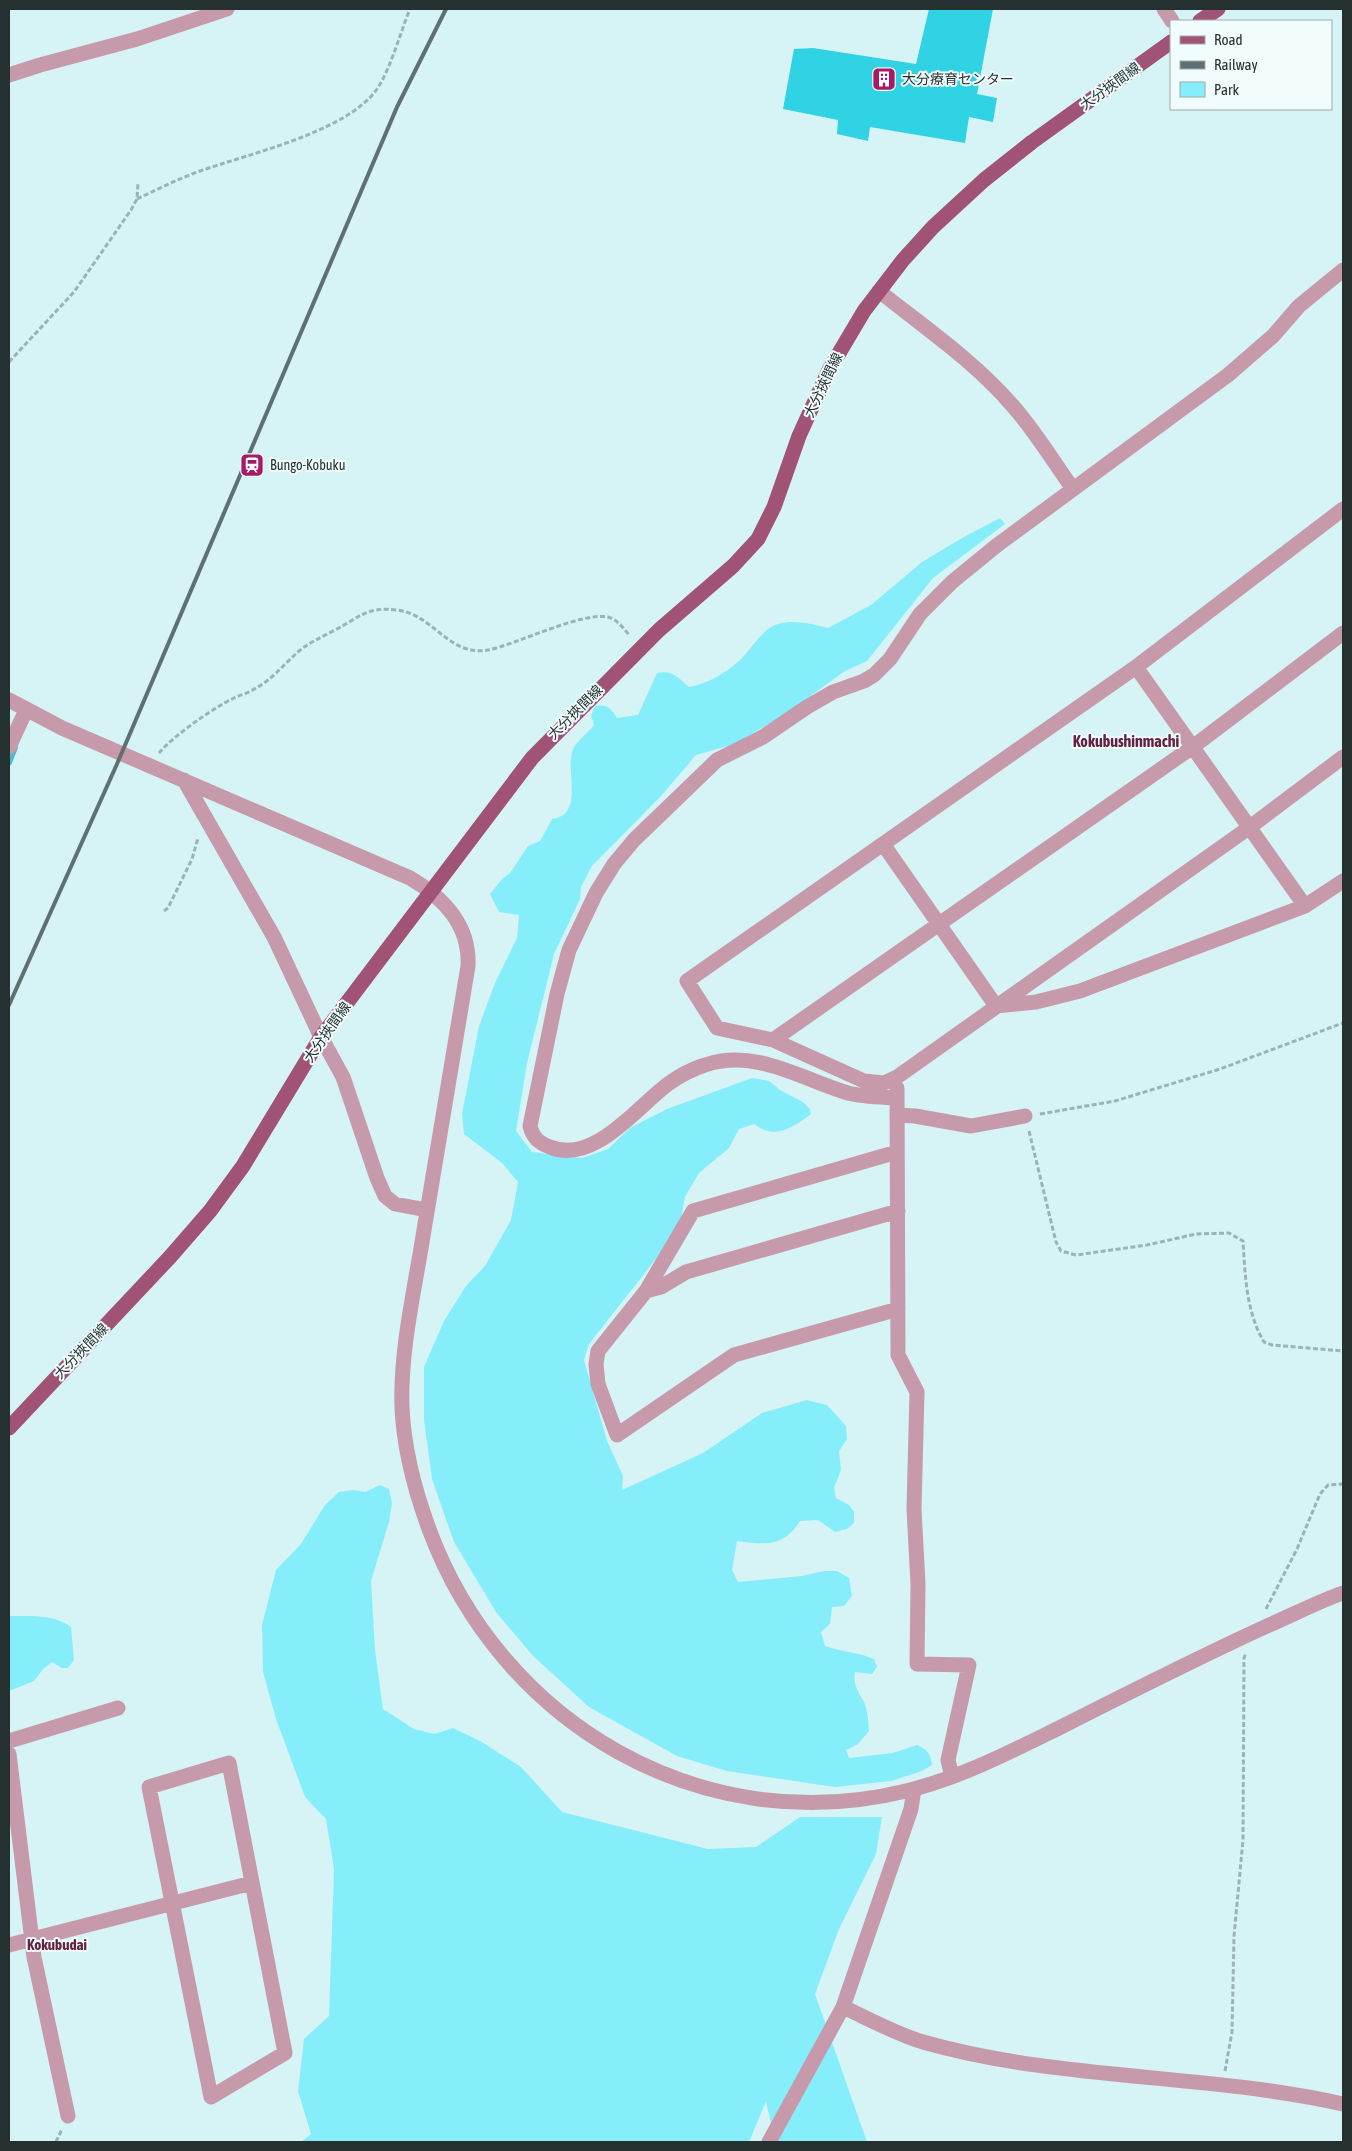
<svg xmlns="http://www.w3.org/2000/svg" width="1352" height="2151" viewBox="0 0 1352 2151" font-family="'Asap Condensed','Noto Sans JP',sans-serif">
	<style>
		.green { fill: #86eefb }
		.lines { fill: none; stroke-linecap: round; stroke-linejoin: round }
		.stream { stroke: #4cbcc9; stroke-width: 5.5 }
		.building { fill: #30d3e4 }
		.path { stroke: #9cb3b5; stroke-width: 3; stroke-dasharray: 5 2.5; stroke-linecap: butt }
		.minor { stroke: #c69aab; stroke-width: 15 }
		.major { stroke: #a05375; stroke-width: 15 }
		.rail { stroke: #5f7072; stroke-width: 4 }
		.labels { text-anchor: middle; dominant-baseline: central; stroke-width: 4; stroke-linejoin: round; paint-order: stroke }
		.poi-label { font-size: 14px; fill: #253031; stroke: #f1fcfd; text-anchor: start }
		.street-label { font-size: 14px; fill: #253031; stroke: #f1fcfd }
		.neighbourhood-label { font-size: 15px; font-weight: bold; fill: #622241; stroke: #f1fcfd }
		.quarter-label { font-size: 16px; font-weight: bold; fill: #622241; stroke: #f1fcfd }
	</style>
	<rect width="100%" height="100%" fill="#d6f3f6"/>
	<path class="green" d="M1000 518 1005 524 933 578 867 661 845 671 784 715 735 744 696 755 661 796 592 866 581 887 580 899 554 954 527 1063 516 1131 532 1152 582 1158 608 1149 630 1128 667 1109 752 1078 769 1081 780 1090 803 1102 810 1109 811 1114C792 1128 775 1140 754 1124L739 1129 729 1148 699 1173 685 1197 681 1219 659 1255 589 1344 584 1360 607 1441 623 1476 622 1490 703 1453 762 1413 807 1400 827 1405 846 1426 847 1439 839 1451 841 1470 834 1488 836 1498 849 1505 854 1512V1523L847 1529 835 1532 818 1520 800 1521C784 1547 765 1545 737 1541L732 1570 738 1582 802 1576 824 1571H837L849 1578 852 1596 844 1606 832 1607 830 1624 821 1632 825 1646C842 1652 858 1652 874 1659L877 1667 872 1674 855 1672C853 1685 858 1691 864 1702 868 1711 868 1721 869 1731L858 1744 846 1750 849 1758 893 1753 917 1745C927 1750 931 1753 932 1765L922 1771 891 1781 835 1787 727 1771 677 1756 589 1707 533 1656 496 1612 454 1542 432 1479 424 1420V1367L444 1321 466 1286 485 1266 511 1220 518 1182 502 1163 464 1134 462 1114 479 1026 495 983 517 938 519 915 499 912 490 894 502 879 510 873 528 846 540 841 552 819C584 815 566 773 572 752 574 743 588 733 594 725L591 715 595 706C607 704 611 708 617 718L638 715 657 673C673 670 677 677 689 687 708 684 729 671 742 658 754 646 762 629 778 624 793 619 813 624 828 628L871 605 922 562 962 538Z
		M380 1485 389 1489 392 1503 389 1522 371 1581 375 1650 383 1709 414 1729 434 1734 453 1728 480 1741 521 1767 562 1812 708 1849 756 1847 800 1817H882L876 1854 839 1929 815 1994 867 2142H775L766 2101 749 2142H301L311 2134 298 2091 304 2039 329 2016 334 1869 326 1819 305 1797 276 1719 263 1672 262 1625 276 1570 301 1544 325 1505 339 1492 353 1490 365 1492Z
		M9 1616C30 1616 54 1614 71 1627L74 1660 68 1668H62L52 1662 43 1669 34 1681 9 1691Z"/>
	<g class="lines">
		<path class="stream" d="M9 763 15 748"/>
	</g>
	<path class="building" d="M929 9H993L977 94 997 98 993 122 969 117 965 143 870 127 868 141 837 134 838 120 783 109 794 49 813 48 916 64Z"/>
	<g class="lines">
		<path class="path" d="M137 199C158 189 178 179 200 171 248 154 347 132 377 89 391 68 400 33 410 9
			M9 362 74 292 131 210 137 199 138 183
			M159 753C172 737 213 708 232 699 240 695 249 693 256 688 273 679 285 663 299 651 310 642 322 637 335 630 359 618 366 606 397 610 433 614 449 657 488 650 518 644 580 612 608 617 617 619 624 629 630 636
			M164 911 168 908 192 859 198 838
			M1040 1114 1115 1101 1220 1069 1343 1023
			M1029 1131 1056 1242 1061 1251 1076 1255 1147 1245 1196 1234 1229 1233 1243 1241C1245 1274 1246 1312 1264 1342L1272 1345 1343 1351
			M1266 1609 1297 1549 1320 1494 1328 1485 1343 1484
			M1225 2071 1232 2032 1234 1936 1243 1840 1244 1658 1246 1653
			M56 2142 62 2129"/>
		<path class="minor" d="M1164 9 1172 21
			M9 75 40 65 137 39 227 9
			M879 291C924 327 974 361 1012 405 1035 431 1053 461 1073 489
			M1343 509 1136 667 687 981 717 1028 773 1040 864 1081 884 1083 897 1077 1250 827 1343 757
			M1136 667 1305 906
			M9 700 62 728 410 878C444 898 470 925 468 966 453 1056 438 1146 423 1236 414 1293 400 1351 402 1408 404 1450 415 1491 429 1529 501 1724 702 1841 906 1791 960 1778 1010 1752 1059 1728 1128 1693 1197 1658 1267 1626 1293 1615 1317 1602 1343 1593
			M9 747 26 710
			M184 780 274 937 321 1037 343 1077 377 1178 385 1196 395 1204 427 1210
			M883 844 996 1006 1036 1002 1080 991 1305 906 1343 881
			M773 1040 1194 746 1343 633
			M897 1088 898 1355 917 1392 914 1509 918 1584 917 1664 969 1665 948 1760 952 1777
			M897 1098C881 1097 863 1097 848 1093 801 1079 756 1048 705 1065 692 1069 679 1076 668 1084 637 1107 594 1165 550 1147 539 1143 533 1138 530 1126L557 994 569 950 596 893 614 864 634 840 717 760 763 737 807 707 833 692 864 681 874 675 890 659 920 614 952 582 996 546 1228 375 1273 336 1299 306 1343 270
			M897 1115 915 1116 971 1126 1025 1116
			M898 1211 686 1272 661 1287 646 1291 598 1351 596 1364 598 1384 617 1435 734 1355 898 1309
			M646 1291 693 1211 897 1152
			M9 1741 118 1708
			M9 1754 34 1957 68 2116
			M229 1763 285 2053 211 2097 149 1787Z
			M9 1945 252 1883
			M843 2007C869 2019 896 2034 923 2042 1060 2081 1205 2073 1343 2104
			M769 2142 843 2007 911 1809 914 1789"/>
		<path class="major" d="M1200 21 1218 9
			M9 1428 170 1257 210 1211 243 1166 321 1037 532 758 659 630 733 566 758 539 774 507 799 436 829 370 864 311 903 260 933 227 984 180 1032 142 1171 42"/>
		<path class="rail" d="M9 1005 117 764 397 107 446 9"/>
	</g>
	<defs>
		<g id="building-square" transform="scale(1.25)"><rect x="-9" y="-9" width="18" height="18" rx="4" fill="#a41c67" stroke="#f1fcfd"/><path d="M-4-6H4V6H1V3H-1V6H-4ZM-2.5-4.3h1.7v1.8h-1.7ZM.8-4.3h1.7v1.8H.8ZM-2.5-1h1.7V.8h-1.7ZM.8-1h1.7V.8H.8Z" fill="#fff"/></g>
		<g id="station-square" transform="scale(1.25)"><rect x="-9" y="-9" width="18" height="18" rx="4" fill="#a41c67" stroke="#f1fcfd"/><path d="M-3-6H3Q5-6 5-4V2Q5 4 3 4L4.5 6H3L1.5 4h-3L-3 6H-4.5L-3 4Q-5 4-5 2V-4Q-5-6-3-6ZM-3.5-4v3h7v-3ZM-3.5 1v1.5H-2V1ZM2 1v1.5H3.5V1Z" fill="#fff"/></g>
	</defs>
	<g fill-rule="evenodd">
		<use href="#building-square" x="884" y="79"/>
		<use href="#station-square" x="252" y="465"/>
	</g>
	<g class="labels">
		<g class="poi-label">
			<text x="902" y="79">大分療育センター</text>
			<text x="270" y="465">Bungo-Kobuku</text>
		</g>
		<g class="street-label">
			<text transform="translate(1110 86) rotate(-36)">大分挾間線</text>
			<text transform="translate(823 385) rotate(-64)">大分挾間線</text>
			<text transform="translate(575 712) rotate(-45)">大分挾間線</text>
			<text transform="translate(327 1032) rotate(-55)">大分挾間線</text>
			<text transform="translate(81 1351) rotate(-46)">大分挾間線</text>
		</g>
		<g class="neighbourhood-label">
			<text x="57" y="1944">Kokubudai</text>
		</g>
		<g class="quarter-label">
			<text x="1126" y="741">Kokubushinmachi</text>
		</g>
	</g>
	<rect width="1352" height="2151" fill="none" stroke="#253031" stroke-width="20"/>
	<rect x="1170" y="20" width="162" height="90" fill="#f1fcfd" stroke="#9faaab"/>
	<rect x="1180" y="36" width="25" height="8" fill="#a05375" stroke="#9faaab"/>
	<text x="1214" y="45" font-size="15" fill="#253031">Road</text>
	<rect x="1180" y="61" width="25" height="8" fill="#5f7072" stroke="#9faaab"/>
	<text x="1214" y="70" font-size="15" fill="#253031">Railway</text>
	<rect x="1180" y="82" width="25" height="15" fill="#86eefb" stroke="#9faaab"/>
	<text x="1214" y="95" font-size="15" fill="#253031">Park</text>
</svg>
